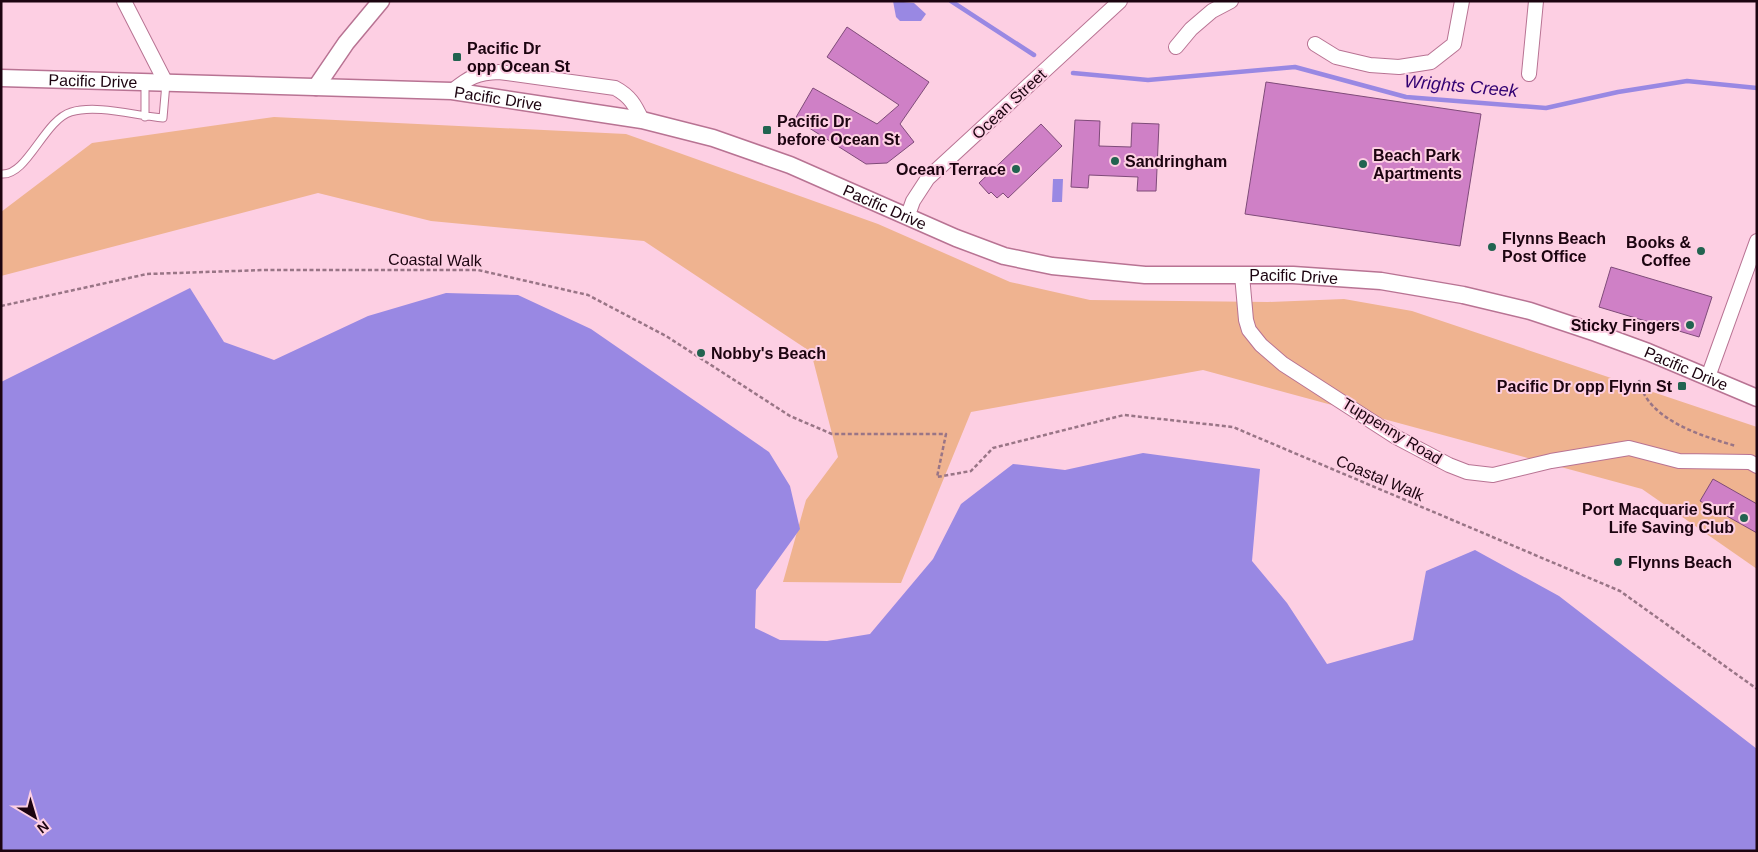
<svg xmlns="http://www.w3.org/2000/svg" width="1758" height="852" viewBox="0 0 1758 852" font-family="Arial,sans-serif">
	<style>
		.green { fill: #efb390 }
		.water { fill: #9988e3 }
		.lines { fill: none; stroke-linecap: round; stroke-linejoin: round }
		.stream { stroke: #9988e3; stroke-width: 4.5 }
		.building { fill: #cf80c6; stroke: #7f4b79 }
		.service-casing { stroke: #b87393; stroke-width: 9 }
		.minor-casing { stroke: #b87393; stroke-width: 16 }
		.tertiary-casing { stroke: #b87393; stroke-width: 19 }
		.path { stroke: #997586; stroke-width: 2.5; stroke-dasharray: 4 2.5; stroke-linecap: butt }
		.service { stroke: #fff; stroke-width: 7 }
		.minor { stroke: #fff; stroke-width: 14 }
		.tertiary { stroke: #fff; stroke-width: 16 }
		.poi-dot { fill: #226350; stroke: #fdcfe3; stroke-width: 2 }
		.labels { text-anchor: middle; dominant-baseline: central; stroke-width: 4; stroke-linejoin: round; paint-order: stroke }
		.poi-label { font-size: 16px; font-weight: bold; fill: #1c0410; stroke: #fdcfe3; text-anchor: start }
		.street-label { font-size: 16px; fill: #1c0410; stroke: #fdcfe3 }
		.water-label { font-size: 18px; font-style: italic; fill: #310072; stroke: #fdcfe3 }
	</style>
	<rect width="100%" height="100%" fill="#fdcfe3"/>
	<path class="green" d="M274 117 626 134 878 224 1010 282 1090 300 1268 302 1344 299 1412 311 1757 427V569L1642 489 1203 370 971 412 901 583 783 582 806 500 838 457 811 352 644 241 431 221 318 193 1 276V212L92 143Z"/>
	<path class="water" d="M893 1 914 3 926 14 921 21H900L896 17Z
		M1053 179H1063L1062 202H1052Z
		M190 288 224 342 274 360 368 316 446 293 518 295 591 329 769 452 790 486 800 529 756 590 755 628 780 640 827 641 870 634 933 559 961 504 1013 464 1065 470 1143 453 1260 469 1252 561 1287 603 1327 664 1413 640 1426 571 1475 550 1559 596 1757 749V851H1V382Z"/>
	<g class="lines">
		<path class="stream" d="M951 1 1034 55
			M1073 73 1148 80 1295 67 1406 97 1546 108 1618 92 1687 81 1757 88"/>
	</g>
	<path class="building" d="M847 27 929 82 900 124 914 142 887 163 866 164 795 119 813 88 877 124 899 105 827 57Z
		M1266 82 1481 114 1460 246 1245 214Z
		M1075 120 1100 121 1099 146 1131 147 1132 123 1159 124 1156 191H1137L1138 177 1089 175 1088 188 1071 187Z
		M1041 124 1062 146 1008 198 1003 193 997 198 991 192 989 194 979 183Z
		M1611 267 1712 297 1699 337 1599 307Z
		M1713 479 1757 504V533L1700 501Z"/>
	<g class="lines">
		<g class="service-casing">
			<path id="service" d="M145 83V117
				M1 174C27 177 44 120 71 112 97 104 136 116 163 118L166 83"/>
		</g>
		<g class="minor-casing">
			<path id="minor" d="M124 1 166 83
				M1315 44 1336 57 1370 65 1399 67 1431 62 1454 44 1462 1
				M1176 47 1191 29 1212 11 1231 1
				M1529 74 1536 1
				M452 91C470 77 476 73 499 72L615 88C630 96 635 105 642 120
				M908 215 913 201 928 178 1120 1
				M1242 275 1246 320 1249 330 1261 345 1283 364 1396 437 1449 465 1467 472 1493 475 1551 461 1629 448 1679 461 1750 462 1757 466
				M1708 377 1757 241"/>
		</g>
		<g class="tertiary-casing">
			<g id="tertiary">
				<path id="s1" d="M1 78 452 91 642 120 713 138 790 165 956 238 1004 256 1052 266 1145 275H1293L1381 281 1463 295 1530 311 1596 333 1648 352 1757 398"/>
				<path d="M316 87 346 43 381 1"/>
			</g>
		</g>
		<path class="path" d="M1 306 147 274 264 270H478L588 295 666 336 790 416 832 434H946L937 477 971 471 993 448 1124 415 1233 427 1620 591 1757 689
			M1639 380C1647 420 1702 436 1736 446"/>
		<use href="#service" class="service"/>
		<use href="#minor" class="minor"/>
		<use href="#tertiary" class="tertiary"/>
	</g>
	<g class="poi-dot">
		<rect x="452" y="52" width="10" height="10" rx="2.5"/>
		<rect x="762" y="125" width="10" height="10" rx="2.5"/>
		<circle cx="1115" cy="161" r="5"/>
		<circle cx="1363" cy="164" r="5"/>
		<circle cx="1016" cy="169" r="5"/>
		<circle cx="1492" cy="247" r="5"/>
		<circle cx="1701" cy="251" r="5"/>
		<circle cx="1690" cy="325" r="5"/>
		<circle cx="701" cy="353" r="5"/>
		<rect x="1677" y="381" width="10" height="10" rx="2.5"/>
		<circle cx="1744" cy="518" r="5"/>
		<circle cx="1618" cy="562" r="5"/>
	</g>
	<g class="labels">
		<g class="poi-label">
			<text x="467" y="48">Pacific Dr<tspan x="467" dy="18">opp Ocean St</tspan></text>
			<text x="777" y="121">Pacific Dr<tspan x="777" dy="18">before Ocean St</tspan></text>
			<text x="1373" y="155">Beach Park<tspan x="1373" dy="18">Apartments</tspan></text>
			<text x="1125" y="161">Sandringham</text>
			<text x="1006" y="169" text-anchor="end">Ocean Terrace</text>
			<text x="1502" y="238">Flynns Beach<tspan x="1502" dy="18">Post Office</tspan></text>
			<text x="1691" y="242" text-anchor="end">Books &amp;<tspan x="1691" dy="18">Coffee</tspan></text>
			<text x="1680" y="325" text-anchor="end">Sticky Fingers</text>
			<text x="711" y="353">Nobby's Beach</text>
			<text x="1672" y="386" text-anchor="end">Pacific Dr opp Flynn St</text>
			<text x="1734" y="509" text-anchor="end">Port Macquarie Surf<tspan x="1734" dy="18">Life Saving Club</tspan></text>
			<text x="1628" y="562">Flynns Beach</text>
		</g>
		<g class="street-label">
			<text stroke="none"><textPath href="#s1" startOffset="92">Pacific Drive</textPath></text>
			<text stroke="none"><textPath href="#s1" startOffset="498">Pacific Drive</textPath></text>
			<text transform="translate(1009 104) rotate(-43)">Ocean Street</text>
			<text stroke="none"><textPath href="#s1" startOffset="902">Pacific Drive</textPath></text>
			<text transform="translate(435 260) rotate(1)">Coastal Walk</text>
			<text stroke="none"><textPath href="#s1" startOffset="1322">Pacific Drive</textPath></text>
			<text stroke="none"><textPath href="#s1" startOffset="1728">Pacific Drive</textPath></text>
			<text transform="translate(1392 431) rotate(31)">Tuppenny Road</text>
			<text transform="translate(1380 478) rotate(23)">Coastal Walk</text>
		</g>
		<g class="water-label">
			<text transform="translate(1461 86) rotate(5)">Wrights Creek</text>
		</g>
	</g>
	<rect width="1758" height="852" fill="none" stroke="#1c0410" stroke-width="5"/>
	<g transform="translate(35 817) rotate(142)" stroke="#fdcfe3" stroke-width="4" paint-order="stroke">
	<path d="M0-4L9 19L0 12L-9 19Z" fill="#1c0410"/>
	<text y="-8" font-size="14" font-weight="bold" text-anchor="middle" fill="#1c0410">N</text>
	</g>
</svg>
